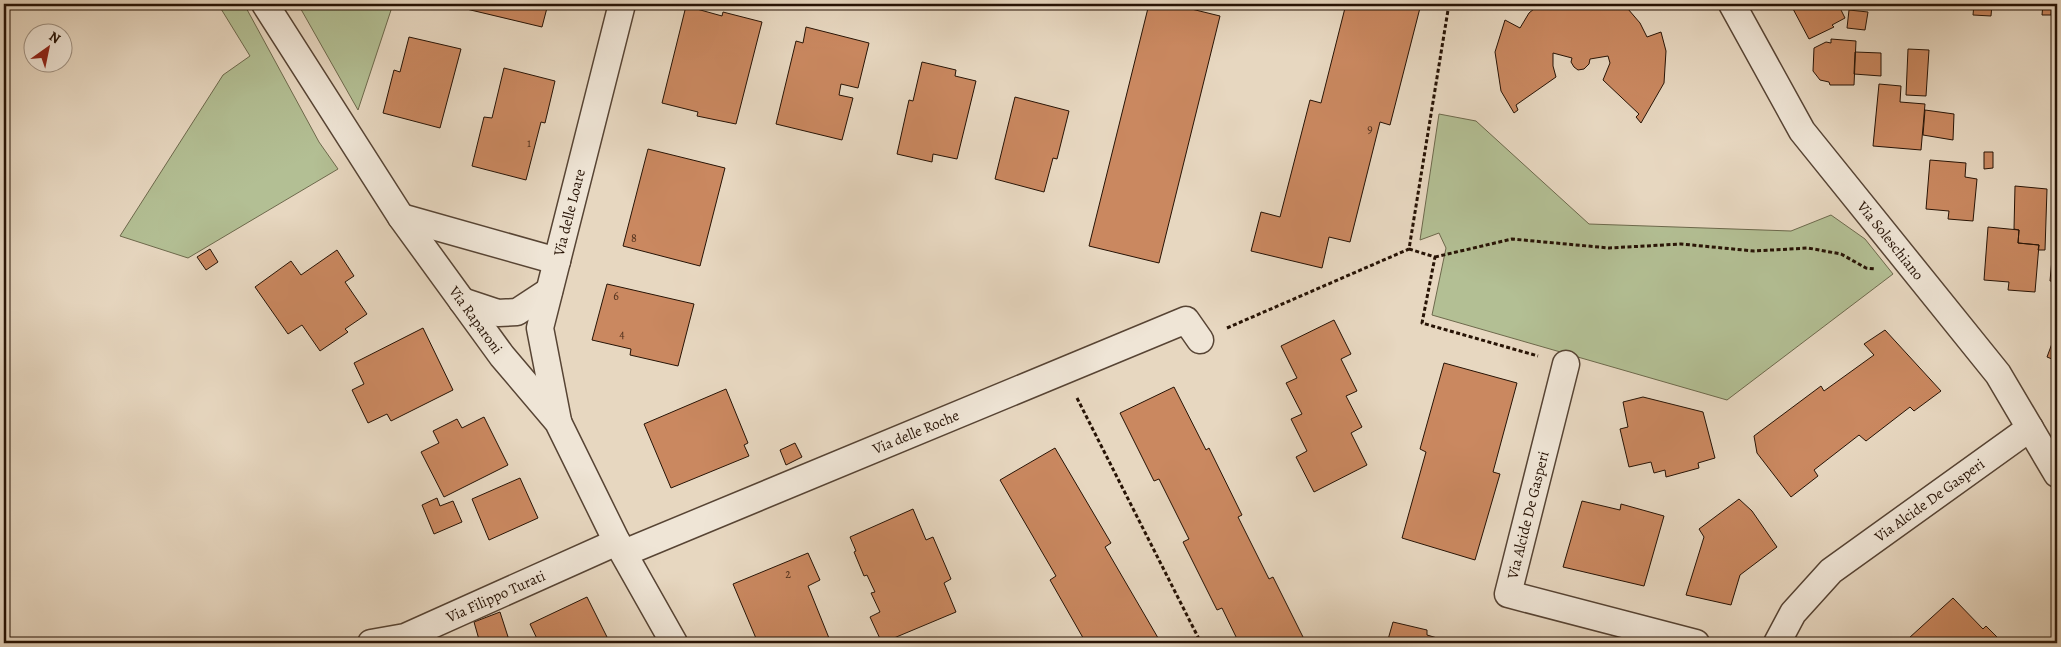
<svg xmlns="http://www.w3.org/2000/svg" width="2061" height="647" viewBox="0 0 2061 647" font-family="Alegreya,serif">
	<style>
		.green { fill: #b3bf94; stroke: #6d694c }
		.building { fill: #ca8860; stroke: #271305 }
		.lines { fill: none; stroke-linecap: round; stroke-linejoin: round }
		.street-casing { stroke: #574434; stroke-width: 29 }
		.path { stroke: #271305; stroke-width: 3; stroke-dasharray: 4 2.5; stroke-linecap: butt }
		.street { stroke: #efe5d6; stroke-width: 26 }
		.labels { text-anchor: middle; dominant-baseline: central; stroke-width: 4; stroke-linejoin: round; paint-order: stroke }
		.number-label { font-size: 12px; fill: #50301c }
		.street-label { font-size: 15px; fill: #271305; stroke: #efe5d6 }
	</style>
	<rect width="100%" height="100%" fill="#e7d7c0"/>
	<filter id="stains"><feTurbulence type="fractalNoise" baseFrequency=".004" numOctaves="4"/><feColorMatrix values="0 0 0 0 .2 0 0 0 0 .09 0 0 0 0 .02 0 0 0 .5 -.17"/></filter>
	<radialGradient id="worn" r=".72"><stop offset=".6" stop-color="#630" stop-opacity="0"/><stop offset="1" stop-color="#630" stop-opacity=".3"/></radialGradient>
	<path class="green" d="M218 4H244L319 142 338 169 188 258 120 236 223 75 250 56Z
		M298 4H393L358 110Z
		M1439 114 1476 121 1589 224 1791 231 1831 215 1865 239 1893 274 1727 400 1432 315 1446 248 1439 233 1420 240Z"/>
	<path class="building" d="M459 4H548L542 27 458 7Z
		M1149 4H1171L1220 16 1159 263 1089 246Z
		M1346 4H1421L1390 125 1380 122 1350 242 1329 237 1322 268 1251 251 1261 212 1280 217 1310 100 1321 103Z
		M1540 4H1632L1628 9 1640 23 1647 37 1661 32 1666 51 1664 83 1641 123 1636 117 1639 114 1603 80 1610 63 1608 56 1590 59 1589 64 1584 69 1578 70 1574 67 1571 62 1572 58 1553 53V66L1556 77 1516 105 1518 110 1514 113 1501 91 1495 52 1505 20 1520 28 1529 13Z
		M1788 4H1838L1845 18 1832 25 1834 27 1809 39 1792 7 1791 8Z
		M1910 4H1933V9H1910Z
		M1974 4H1992L1991 16 1973 15Z
		M2043 4H2052L2051 15H2042Z
		M686 6 722 16 723 12 762 22 736 124 697 116 698 112 662 103Z
		M1849 10 1868 12 1865 30 1847 28Z
		M806 27 869 43 858 88 841 84 839 95 853 98 842 140 776 124 796 41 803 43Z
		M409 37 461 49 440 128 383 113 394 70 400 72Z
		M1831 39 1856 41 1854 85H1830L1829 82 1820 80 1813 71 1814 48 1826 42 1831 43Z
		M1908 49 1929 50 1926 96 1906 95Z
		M1855 52 1881 53V76L1854 74Z
		M922 62 956 70 955 76 976 81 957 159 933 154 932 162 897 154 909 100 913 101Z
		M504 68 555 81 545 123 541 122 526 180 472 166 484 117 492 118Z
		M1879 84 1901 86 1900 102 1925 104 1921 150 1873 146Z
		M1015 97 1069 111 1057 159 1053 158 1044 192 995 179Z
		M1925 110 1954 114 1953 140 1923 135Z
		M648 149 725 168 700 266 623 246Z
		M1984 152H1993V168L1984 169Z
		M1930 160 1966 163 1965 177 1977 179 1973 221 1948 219 1949 211 1926 209Z
		M2015 186 2047 189 2045 250H2038L2039 245 2018 243 2019 230 2014 229Z
		M1988 227 2019 230 2018 243 2039 245 2035 292 2008 290 2009 282 1984 280Z
		M210 249 218 262 206 270 197 257Z
		M337 250 354 276 345 282 367 314 345 329 348 332 320 351 302 325 288 334 255 287 291 261 301 275Z
		M2052 259 2057 260V282L2050 281Z
		M607 284 694 304 678 366 630 355 631 349 592 340Z
		M1334 320 1351 354 1341 359 1357 391 1346 396 1362 427 1351 433 1367 465 1314 492 1296 457 1307 451 1291 419 1302 414 1286 383 1297 378 1281 346Z
		M423 328 453 390 391 421 387 414 368 423 352 390 364 384 354 363Z
		M1885 330 1941 391 1914 411 1910 407 1866 441 1859 435 1814 470 1818 476 1791 497 1757 453 1754 436 1821 386 1824 391 1874 355 1864 344Z
		M2057 330V361L2047 357Z
		M1444 363 1517 383 1493 472 1500 474 1475 560 1402 538 1426 452 1420 449Z
		M1174 387 1206 450 1209 448 1242 515 1238 517 1269 579 1273 577 1306 643H1239L1222 608 1217 610 1183 542 1189 539 1159 479 1154 481 1120 413Z
		M726 389 748 443 744 445 749 456 671 488 644 424Z
		M1643 397 1703 412 1715 458 1698 463 1699 468 1666 477 1665 470 1654 473 1651 462 1629 467 1620 429 1628 427 1623 402Z
		M484 417 508 465 444 497 421 452 439 443 433 431 457 419 462 428Z
		M795 443 802 457 786 465 780 450Z
		M1055 448 1111 543 1105 547 1161 643H1086L1050 580 1056 576 1000 480Z
		M520 478 538 518 489 540 472 499Z
		M437 498 440 506 453 501 462 522 434 534 422 505Z
		M1739 499 1752 511 1777 547 1740 575 1731 605 1686 595 1704 537 1699 529Z
		M1582 501 1620 510 1621 504 1664 516 1644 586 1563 567Z
		M913 509 926 540 933 537 951 579 944 583 956 612 882 643 870 617 880 612 871 593 875 592 867 575 864 576 854 552 856 551 850 537Z
		M808 553 820 580 808 586 831 643H758L733 584Z
		M587 597 610 643H539L530 624Z
		M1953 598 1983 629 1986 626 2003 643H1913L1909 638Z
		M500 612 510 643H480L474 622Z
		M1393 622 1427 630V635L1454 643H1387Z"/>
	<g class="lines">
		<g class="street-casing">
			<g id="street">
				<path id="s1" d="M265 4 401 217 502 356 558 422 617 542 674 643"/>
				<path id="s2" d="M1732 4 1802 131 1998 374 2057 474"/>
				<path d="M401 217 557 261"/>
				<path d="M462 301 498 313 517 312 549 291"/>
				<path d="M1566 364 1508 594 1696 643"/>
				<path id="s3" d="M558 421 540 328 622 4"/>
				<path id="s4" d="M624 553 1186 320 1200 340"/>
				<path id="s5" d="M371 643 405 637 617 542"/>
				<path id="s6" d="M1777 643 1793 613 1831 571 2030 428"/>
			</g>
		</g>
		<path class="path" d="M1409 249 1435 257 1422 323 1538 356
			M1435 257 1512 239 1609 248 1681 244 1754 251 1808 248 1841 254 1866 268 1875 269
			M1227 328 1409 249 1449 4
			M1077 398 1201 643"/>
		<use href="#street" class="street"/>
	</g>
	<g class="labels">
		<g class="number-label">
			<text x="1370" y="129">9</text>
			<text x="529" y="143">1</text>
			<text x="634" y="238">8</text>
			<text x="616" y="296">6</text>
			<text x="622" y="334">4</text>
			<text x="788" y="574">2</text>
		</g>
		<g class="street-label">
			<text stroke="none"><textPath href="#s3" startOffset="214">Via delle Loare</textPath></text>
			<text stroke="none"><textPath href="#s2" startOffset="286">Via Soleschiano</textPath></text>
			<text stroke="none"><textPath href="#s1" startOffset="380">Via Raparoni</textPath></text>
			<text stroke="none"><textPath href="#s4" startOffset="316">Via delle Roche</textPath></text>
			<text stroke="none"><textPath href="#s6" startOffset="212">Via Alcide De Gasperi</textPath></text>
			<text transform="translate(1528 515) rotate(-76)">Via Alcide De Gasperi</text>
			<text stroke="none"><textPath href="#s5" startOffset="134">Via Filippo Turati</textPath></text>
		</g>
	</g>
	<rect width="2061" height="647" fill="none" stroke="#e7d7c0" stroke-width="20"/>
	<rect x="5" y="5" width="2051" height="637" fill="none" stroke="#271305" stroke-width="2.5"/>
	<rect x="10" y="10" width="2041" height="627" fill="none" stroke="#271305"/>
	<g transform="translate(48 48) rotate(33)"><circle r="24" fill="#efe5d6" stroke="#9f9182"/>
	<path d="M0-4L9 19L0 12L-9 19Z" fill="#8f2418"/>
	<text y="-8" font-size="14" font-weight="bold" text-anchor="middle" fill="#271305">N</text>
	</g>
	<rect width="100%" height="100%" filter="url(#stains)"/>
	<rect width="100%" height="100%" fill="url(#worn)"/>
</svg>
